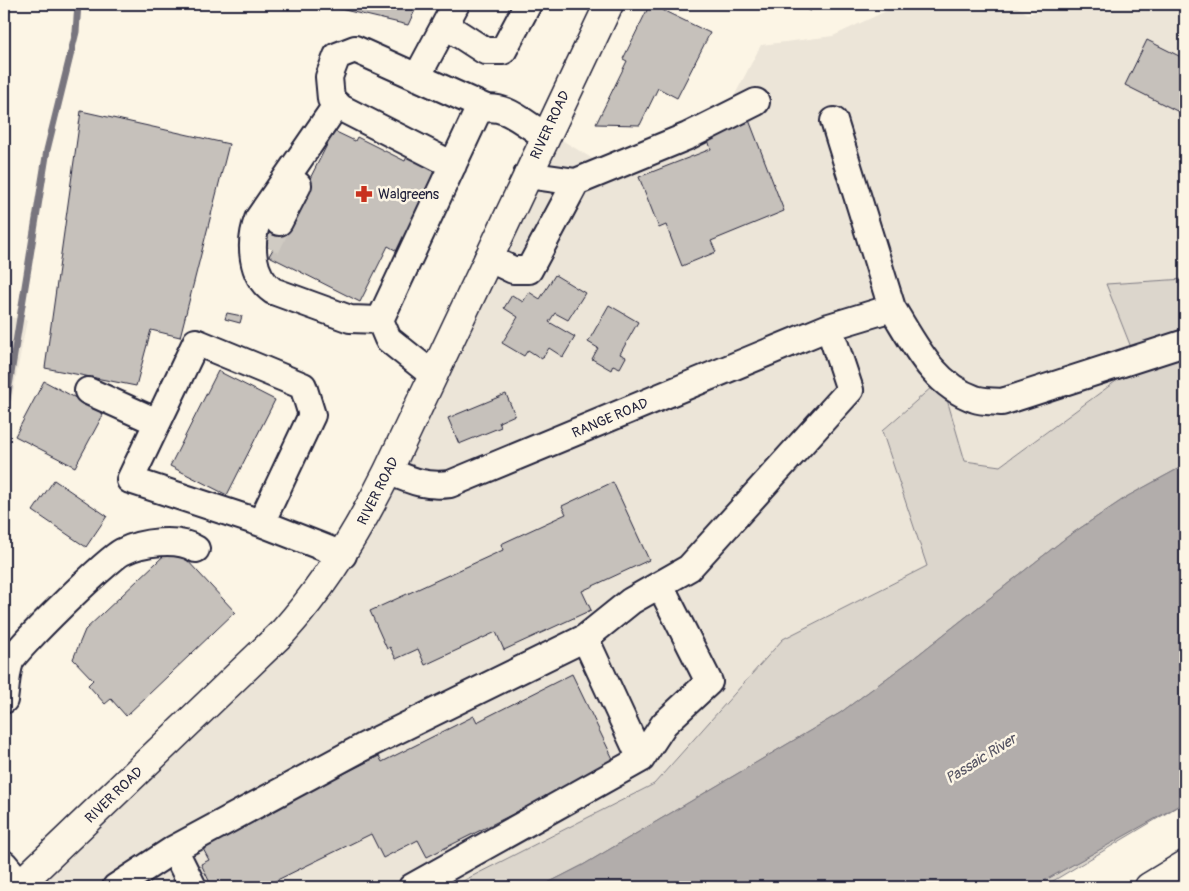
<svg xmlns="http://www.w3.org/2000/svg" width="1189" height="891" viewBox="0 0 1189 891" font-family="Pangolin,sans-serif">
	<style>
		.built { fill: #ece5d8 }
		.green { fill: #dcd6cc; stroke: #7f7c84 }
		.water { fill: #b2adab; stroke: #78757e }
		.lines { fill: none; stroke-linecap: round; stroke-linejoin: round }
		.stream { stroke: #78757e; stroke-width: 7 }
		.building { fill: #c6c1bb; stroke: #22223b }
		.minor-tunnel { stroke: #d0cbc3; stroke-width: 26; stroke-dasharray: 26 13; stroke-linecap: butt }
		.minor-casing { stroke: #22223b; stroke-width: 30 }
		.major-casing { stroke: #22223b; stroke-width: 31 }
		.minor { stroke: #fcf5e5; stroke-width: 26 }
		.major { stroke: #fcf5e5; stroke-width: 28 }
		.labels { text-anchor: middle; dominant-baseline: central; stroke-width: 5; stroke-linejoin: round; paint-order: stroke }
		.street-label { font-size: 14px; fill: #22223b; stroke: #fcf5e5 }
		.poi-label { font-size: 14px; fill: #22223b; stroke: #fcf5e5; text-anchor: start }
		.water-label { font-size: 15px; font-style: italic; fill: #545362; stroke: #fcf5e5 }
	</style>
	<rect width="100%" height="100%" fill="#fcf5e5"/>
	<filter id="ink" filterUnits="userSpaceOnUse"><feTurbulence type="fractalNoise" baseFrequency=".02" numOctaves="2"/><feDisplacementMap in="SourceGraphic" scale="10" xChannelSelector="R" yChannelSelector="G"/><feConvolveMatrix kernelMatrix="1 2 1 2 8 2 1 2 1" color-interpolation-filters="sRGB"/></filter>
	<g filter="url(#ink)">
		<path class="built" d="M901 4H1013L1028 14 1060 4H1185V279L1107 284 1138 365 1000 466 965 461 941 379 882 431 927 566 783 639 654 784 451 887H17L311 600 547 131 593 159 729 106 761 45 833 36Z
			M4 316 27 320 4 439Z"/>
		<path class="green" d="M1185 279V465L1128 496 1067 537 914 658 840 713 583 865 540 887H451L654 784 783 639 927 566 882 431 941 379 965 461 1000 466 1138 365 1106 284Z
			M1185 802 1043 887H1033L1182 803Z"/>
		<path class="water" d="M1185 465V802L1033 887H540L583 865 840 713 914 658 1067 537 1128 496Z"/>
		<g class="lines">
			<path class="stream" d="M4 417 47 150 76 32 78 4"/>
		</g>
		<path class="building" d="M319 4H418L408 25Z
			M650 4 710 33 677 98 658 88 640 125 596 124 627 61 623 59Z
			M795 4H813L810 11Z
			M1147 40 1185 59V115L1125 85Z
			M81 111 229 144 180 337 151 330 136 386 45 368Z
			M749 120 784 211 711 241 716 252 682 266 666 225 659 228 639 177 711 149 707 137Z
			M334 131 355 141 357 137 405 161 408 154 438 170 397 251 388 246 360 302 269 256 273 249 261 244 273 218 286 226Z
			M555 275 585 293 568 320 555 313 549 322 575 337 563 357 549 348 542 359 528 350 524 356 502 343 518 317 504 308 512 295 523 302 529 292 540 299Z
			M609 305 638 322 620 354 626 357 620 368 613 365 611 370 592 359 598 348 588 342Z
			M227 313 242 316 240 323 225 319Z
			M218 371 275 400 227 495 170 466Z
			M44 381 104 413 75 467 15 436Z
			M506 394 515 415 499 422 501 427 459 444 448 418Z
			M54 480 107 516 86 547 33 511Z
			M613 482 649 560 582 591 591 610 504 650 496 632 425 665 418 649 396 659 390 647 387 649 370 611 503 550 501 544 566 514 562 506Z
			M174 546 235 612 126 716 111 699 105 704 88 685 93 680 73 659 85 630Z
			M572 674 615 763 427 857 418 840 383 858 371 834 263 887H212L201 864 209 860 201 845 379 756 382 762 474 716 477 722Z"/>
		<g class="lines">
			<path class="minor-tunnel" d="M267 247 279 222"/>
			<g class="minor-casing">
				<path id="minor" d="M445 25 485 51H503L528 4
					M417 77 456 4
					M337 104 258 219C249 243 251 276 273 291L350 319 380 320
					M453 165 341 108 331 99 329 77 337 56 355 49 486 108
					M527 175 576 182 688 136 756 102
					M279 222 298 185
					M488 258 513 270H529L576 182
					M892 308C914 343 933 385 975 399 983 402 994 401 1002 402L1185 343
					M433 375 388 339 380 320 478 111C502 100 525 124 545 136
					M88 391 157 422
					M388 471C412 481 425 487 450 484L829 327 892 308 834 121
					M261 523 312 415 303 386 196 342 130 480 261 523 343 555
					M585 638 641 759
					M4 700C6 688 6 673 10 662 15 649 108 559 122 552 141 542 178 537 196 549
					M174 849 193 887
					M4 864 21 884
					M116 887 174 849 365 746 585 638 631 601 689 568 850 390 829 327
					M412 887 641 759 664 724 709 682 660 585"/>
			</g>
			<g class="major-casing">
				<path id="major" d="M17 887 283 632C327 583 359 530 388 471L609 4
					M1149 887 1185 865"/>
			</g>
			<use href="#minor" class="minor"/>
			<use href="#major" class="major"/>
		</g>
	</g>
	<defs>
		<g id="pharmacy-bare" transform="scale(1.35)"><path d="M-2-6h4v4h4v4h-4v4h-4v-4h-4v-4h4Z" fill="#c8321e" stroke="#fcf5e5" stroke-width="2.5" paint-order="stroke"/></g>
	</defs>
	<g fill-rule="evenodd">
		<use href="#pharmacy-bare" x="364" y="194"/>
	</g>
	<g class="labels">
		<g class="street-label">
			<text transform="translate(550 125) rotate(-65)">RIVER ROAD</text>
			<text transform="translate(610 418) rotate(-23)">RANGE ROAD</text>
			<text transform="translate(378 491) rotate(-63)">RIVER ROAD</text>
			<text transform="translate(114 795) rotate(-44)">RIVER ROAD</text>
		</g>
		<g class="poi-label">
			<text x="378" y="194">Walgreens</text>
		</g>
		<g class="water-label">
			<text transform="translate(981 759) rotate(-32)">Passaic River</text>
		</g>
	</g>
	<rect width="1189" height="891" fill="none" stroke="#fcf5e5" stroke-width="20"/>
	<rect x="10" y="10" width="1169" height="871" fill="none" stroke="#22223b" stroke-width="2" filter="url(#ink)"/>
</svg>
